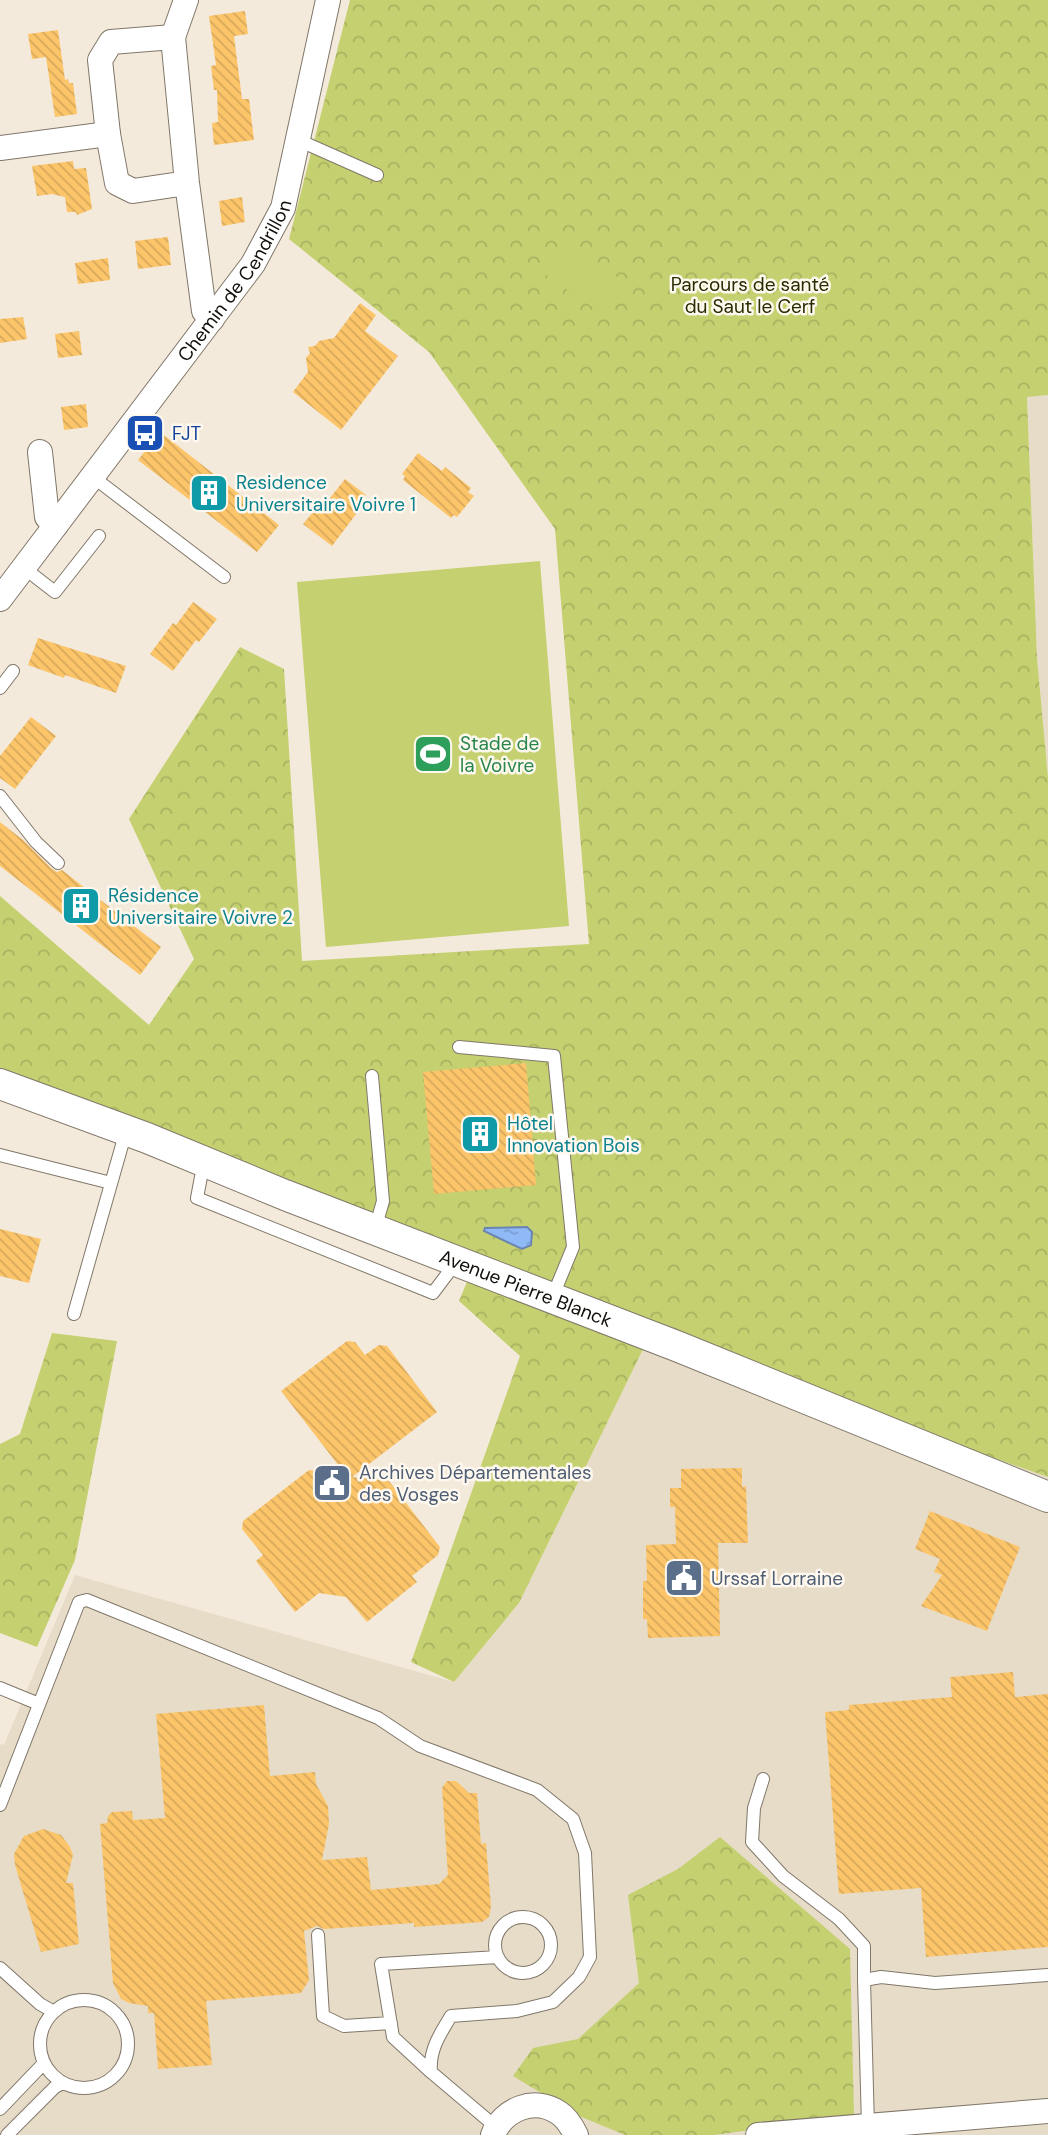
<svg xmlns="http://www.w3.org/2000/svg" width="1048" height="2135" viewBox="0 0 1048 2135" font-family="'DM Sans',sans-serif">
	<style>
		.industrial { fill: #e7dcc8 }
		.forest { fill: url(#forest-crowns) }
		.park { fill: #c5d070 }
		.water { fill: url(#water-ripples); stroke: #6a86b0; stroke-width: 2 }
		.building { fill: url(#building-back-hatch) }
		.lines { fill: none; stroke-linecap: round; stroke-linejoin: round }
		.service-casing { stroke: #807769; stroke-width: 14 }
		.minor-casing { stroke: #807769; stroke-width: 26 }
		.tertiary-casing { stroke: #807769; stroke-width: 32 }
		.service { stroke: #fff; stroke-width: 12 }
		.minor { stroke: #fff; stroke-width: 24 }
		.tertiary { stroke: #fff; stroke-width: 30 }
		.labels { text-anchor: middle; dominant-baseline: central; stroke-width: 5; stroke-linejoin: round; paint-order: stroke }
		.street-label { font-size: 19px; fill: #13100b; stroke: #fef8ef }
		.park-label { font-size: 19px; fill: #282c01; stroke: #fef8ef }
		.transit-label { font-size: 19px; fill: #164399; stroke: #fef8ef; text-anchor: start }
		.culture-label { font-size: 19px; fill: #0d838f; stroke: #fef8ef; text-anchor: start }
		.leisure-label { font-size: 19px; fill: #27864d; stroke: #fef8ef; text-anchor: start }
		.service-label { font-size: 19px; fill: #4e5e75; stroke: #fef8ef; text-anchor: start }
	</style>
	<defs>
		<pattern id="forest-crowns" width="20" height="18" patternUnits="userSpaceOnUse" patternTransform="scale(1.75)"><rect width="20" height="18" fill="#c5d070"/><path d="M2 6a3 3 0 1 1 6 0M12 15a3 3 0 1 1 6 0" fill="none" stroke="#a8b260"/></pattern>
		<pattern id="water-ripples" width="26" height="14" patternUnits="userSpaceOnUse" patternTransform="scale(1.75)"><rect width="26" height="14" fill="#90b9f7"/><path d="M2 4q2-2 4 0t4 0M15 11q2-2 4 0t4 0" fill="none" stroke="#7b9ed2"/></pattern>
		<pattern id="building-back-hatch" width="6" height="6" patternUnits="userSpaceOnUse" patternTransform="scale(1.75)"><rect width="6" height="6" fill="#fcc56a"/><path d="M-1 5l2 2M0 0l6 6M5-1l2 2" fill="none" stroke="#d7a85b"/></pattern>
	</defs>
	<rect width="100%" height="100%" fill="#f4eadb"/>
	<path class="industrial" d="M1048 395V777L1037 658 1027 396Z
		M649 1337 1048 1477V2135H0V1744L4 1745 75 1575 454 1682 519 1603Z"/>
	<path class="forest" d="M350 0H1048V395L1027 397 1037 658 1048 777V1477L649 1337 519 1603 454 1682 411 1662 520 1356 459 1301 474 1265 0 1090V896L149 1025 194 959 129 819 240 647 284 669 302 961 589 944 555 529 429 352 289 239Z
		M52 1333 117 1341 75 1560 37 1647 0 1633V1444L20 1434Z
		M720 1837 850 1949 854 2116 714 2135H625L579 2116 513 2076 533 2048 578 2039 639 1983 628 1895 678 1869Z"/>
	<path class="park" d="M565 241 623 281 601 313 543 273Z
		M540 561 569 926 326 947 297 582Z"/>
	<path class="water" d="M527 1227 532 1232 531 1245 522 1249 484 1231 485 1228Z"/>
	<path class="building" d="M245 11 248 34 234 36 242 99H249L254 140 214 145 212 123 218 122 217 90H214L211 66 216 65 209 16Z
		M58 30 65 80 68 79 69 83H73L77 114 55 117 46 57 32 59 28 34Z
		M73 161 74 169 86 168 92 209 77 215 76 212H67L65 197 52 194 37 196 32 166Z
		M242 197 245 222 222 226 219 201Z
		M168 237 171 265 138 269 135 241Z
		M108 258 110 280 78 284 75 263Z
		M360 303 376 315 365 331 398 356 341 430 293 392 308 372 306 358 310 353 308 347 315 346 319 341 334 338Z
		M23 317 27 339 0 343V319Z
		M79 331 82 355 58 358 55 334Z
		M86 404 88 427 64 430 61 407Z
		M160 432 279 525 257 552 138 460Z
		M418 453 442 471 445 467 471 488 468 492 474 496 457 517 454 515 451 518 403 480 405 476 402 474Z
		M345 479 366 495 363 499 366 501 332 546 303 524 323 500 326 503Z
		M193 602 217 619 199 642 196 640 173 671 150 654 173 623 176 625Z
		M38 638 126 666 116 693 65 675 64 678 28 665Z
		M31 717 56 736 15 789 0 778V756Z
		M0 822 23 840 52 869 57 872 62 870 161 947 140 975 0 866Z
		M526 1063 536 1185 434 1194 423 1072Z
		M0 1229 41 1239 29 1283 0 1276Z
		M347 1341 355 1342 365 1355 379 1345 387 1346 437 1412 352 1477 389 1481 440 1547 438 1555 412 1576 417 1582 367 1622 346 1597 319 1593 295 1612 256 1561 263 1555 242 1529 243 1521 309 1470 346 1475 281 1391Z
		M742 1468V1487L746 1486 748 1543H718L720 1636 648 1638 647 1619H643V1581H647L646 1545 676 1544 675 1507H670V1488H681V1469Z
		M930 1511 1020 1547 987 1631 921 1606 942 1575 934 1572 940 1559 915 1549Z
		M1013 1672 1015 1697 1048 1694V1947L926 1957 921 1888 839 1894 825 1712 849 1710V1705L952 1697 950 1677Z
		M264 1705 270 1776 315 1772 316 1784 328 1806 329 1824 322 1860 367 1857 371 1890 439 1884 448 1875 442 1788 447 1781H456L469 1793H477L481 1844 486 1843 491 1907 489 1917 482 1922 414 1927V1923L324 1929 317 1926 304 1931 309 1980 301 1993 206 2001 212 2065 158 2069 154 2013H148V2006L129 2003 121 1999 113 1983 100 1824 107 1823 108 1816 112 1812 132 1811 133 1820 165 1818 156 1714Z
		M43 1829 61 1835 70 1847 73 1855 66 1883H73L79 1944 41 1952 15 1865 14 1854 24 1836Z"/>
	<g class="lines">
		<g class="service-casing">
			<path id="service" d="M298 140 377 175
				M93 477 224 577
				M24 568 55 592 99 536
				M0 688 13 671
				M0 796 36 842 58 863
				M459 1047 554 1056 573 1247 552 1298
				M372 1076 383 1201 375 1229
				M0 1155 111 1183
				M204 1161 197 1198 433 1293 457 1261
				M74 1314 126 1131
				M0 1688 39 1704
				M763 1779 754 1808 752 1842 783 1876 839 1919 864 1946V1980
				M0 1805 79 1602 87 1600 378 1718 420 1746 537 1790 573 1819 585 1853 590 1957 579 1977 553 2002 517 2011 451 2016C440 2034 429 2050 431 2072L496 2127
				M495 1945a28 28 0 1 1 56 0a28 28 0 1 1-56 0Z
				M318 1935 323 2016 344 2026 391 2023
				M0 1968 40 2004 54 2012
				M40 2044a44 44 0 1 1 88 0a44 44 0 1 1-88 0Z
				M431 2072 393 2037 381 1964 498 1957
				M0 2109 44 2063
				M868 2126 864 1980 881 1977 935 1983 1048 1975
				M7 2135 55 2087 63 2083"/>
		</g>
		<g class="minor-casing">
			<g id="minor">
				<path d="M173 37 186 0"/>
				<path d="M0 148 108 134"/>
				<path d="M187 183 133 191 117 183 108 134 100 60 111 42 173 37 187 183 204 311 212 319"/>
				<path d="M40 452 47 517 56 525"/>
				<path id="s1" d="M0 599 253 264 283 208 328 0"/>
				<path d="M493 2135C503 2109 535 2096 559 2113 567 2118 572 2127 576 2135"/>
				<path d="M758 2135 1048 2111"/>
			</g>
		</g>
		<g class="tertiary-casing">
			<g id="tertiary">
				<path id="s2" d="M0 1084 147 1138 285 1195 679 1347 1048 1497"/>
			</g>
		</g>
		<use href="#service" class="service"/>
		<use href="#minor" class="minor"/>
		<use href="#tertiary" class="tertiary"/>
	</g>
	<defs>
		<g id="bus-square" transform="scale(2.0125)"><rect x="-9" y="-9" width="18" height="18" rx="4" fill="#1a4fb4" stroke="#fef8ef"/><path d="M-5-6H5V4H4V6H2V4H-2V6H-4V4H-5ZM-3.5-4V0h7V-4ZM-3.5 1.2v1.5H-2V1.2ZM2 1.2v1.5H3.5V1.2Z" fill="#fff"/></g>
		<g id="building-square" transform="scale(2.0125)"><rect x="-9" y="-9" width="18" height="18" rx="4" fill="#0f9aa8" stroke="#fef8ef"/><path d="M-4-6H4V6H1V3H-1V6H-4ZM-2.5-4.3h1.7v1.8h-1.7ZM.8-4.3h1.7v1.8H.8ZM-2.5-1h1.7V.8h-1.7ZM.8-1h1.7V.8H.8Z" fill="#fff"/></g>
		<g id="stadium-square" transform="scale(2.0125)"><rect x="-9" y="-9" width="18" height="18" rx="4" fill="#2e9e5b" stroke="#fef8ef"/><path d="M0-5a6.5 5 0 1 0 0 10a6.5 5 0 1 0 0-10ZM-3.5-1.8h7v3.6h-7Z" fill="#fff"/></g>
		<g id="civic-square" transform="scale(2.0125)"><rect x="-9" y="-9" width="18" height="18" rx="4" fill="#5c6f8a" stroke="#fef8ef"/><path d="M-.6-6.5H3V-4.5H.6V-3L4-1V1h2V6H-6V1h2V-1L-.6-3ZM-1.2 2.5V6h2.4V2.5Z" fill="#fff"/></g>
	</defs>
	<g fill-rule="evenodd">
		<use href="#bus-square" x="145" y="433"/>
		<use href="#building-square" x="209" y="493"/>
		<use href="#stadium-square" x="433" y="754"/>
		<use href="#building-square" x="81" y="906"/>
		<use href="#building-square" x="480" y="1134"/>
		<use href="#civic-square" x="332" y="1483"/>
		<use href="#civic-square" x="684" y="1578"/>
	</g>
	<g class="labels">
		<g class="street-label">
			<text stroke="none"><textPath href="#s1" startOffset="396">Chemin de Cendrillon</textPath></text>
			<text stroke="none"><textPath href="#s2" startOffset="564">Avenue Pierre Blanck</textPath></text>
		</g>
		<g class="park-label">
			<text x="750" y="284">Parcours de santé<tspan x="750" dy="22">du Saut le Cerf</tspan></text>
		</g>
		<g class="transit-label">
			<text x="172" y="433">FJT</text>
		</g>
		<g class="culture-label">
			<text x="236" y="482">Residence<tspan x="236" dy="22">Universitaire Voivre 1</tspan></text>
			<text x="108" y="895">Résidence<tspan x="108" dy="22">Universitaire Voivre 2</tspan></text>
			<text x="507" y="1123">Hôtel<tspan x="507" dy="22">Innovation Bois</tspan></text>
		</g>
		<g class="leisure-label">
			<text x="460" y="743">Stade de<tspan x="460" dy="22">la Voivre</tspan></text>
		</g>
		<g class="service-label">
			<text x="359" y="1472">Archives Départementales<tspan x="359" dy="22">des Vosges</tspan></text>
			<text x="711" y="1578">Urssaf Lorraine</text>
		</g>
	</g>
</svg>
